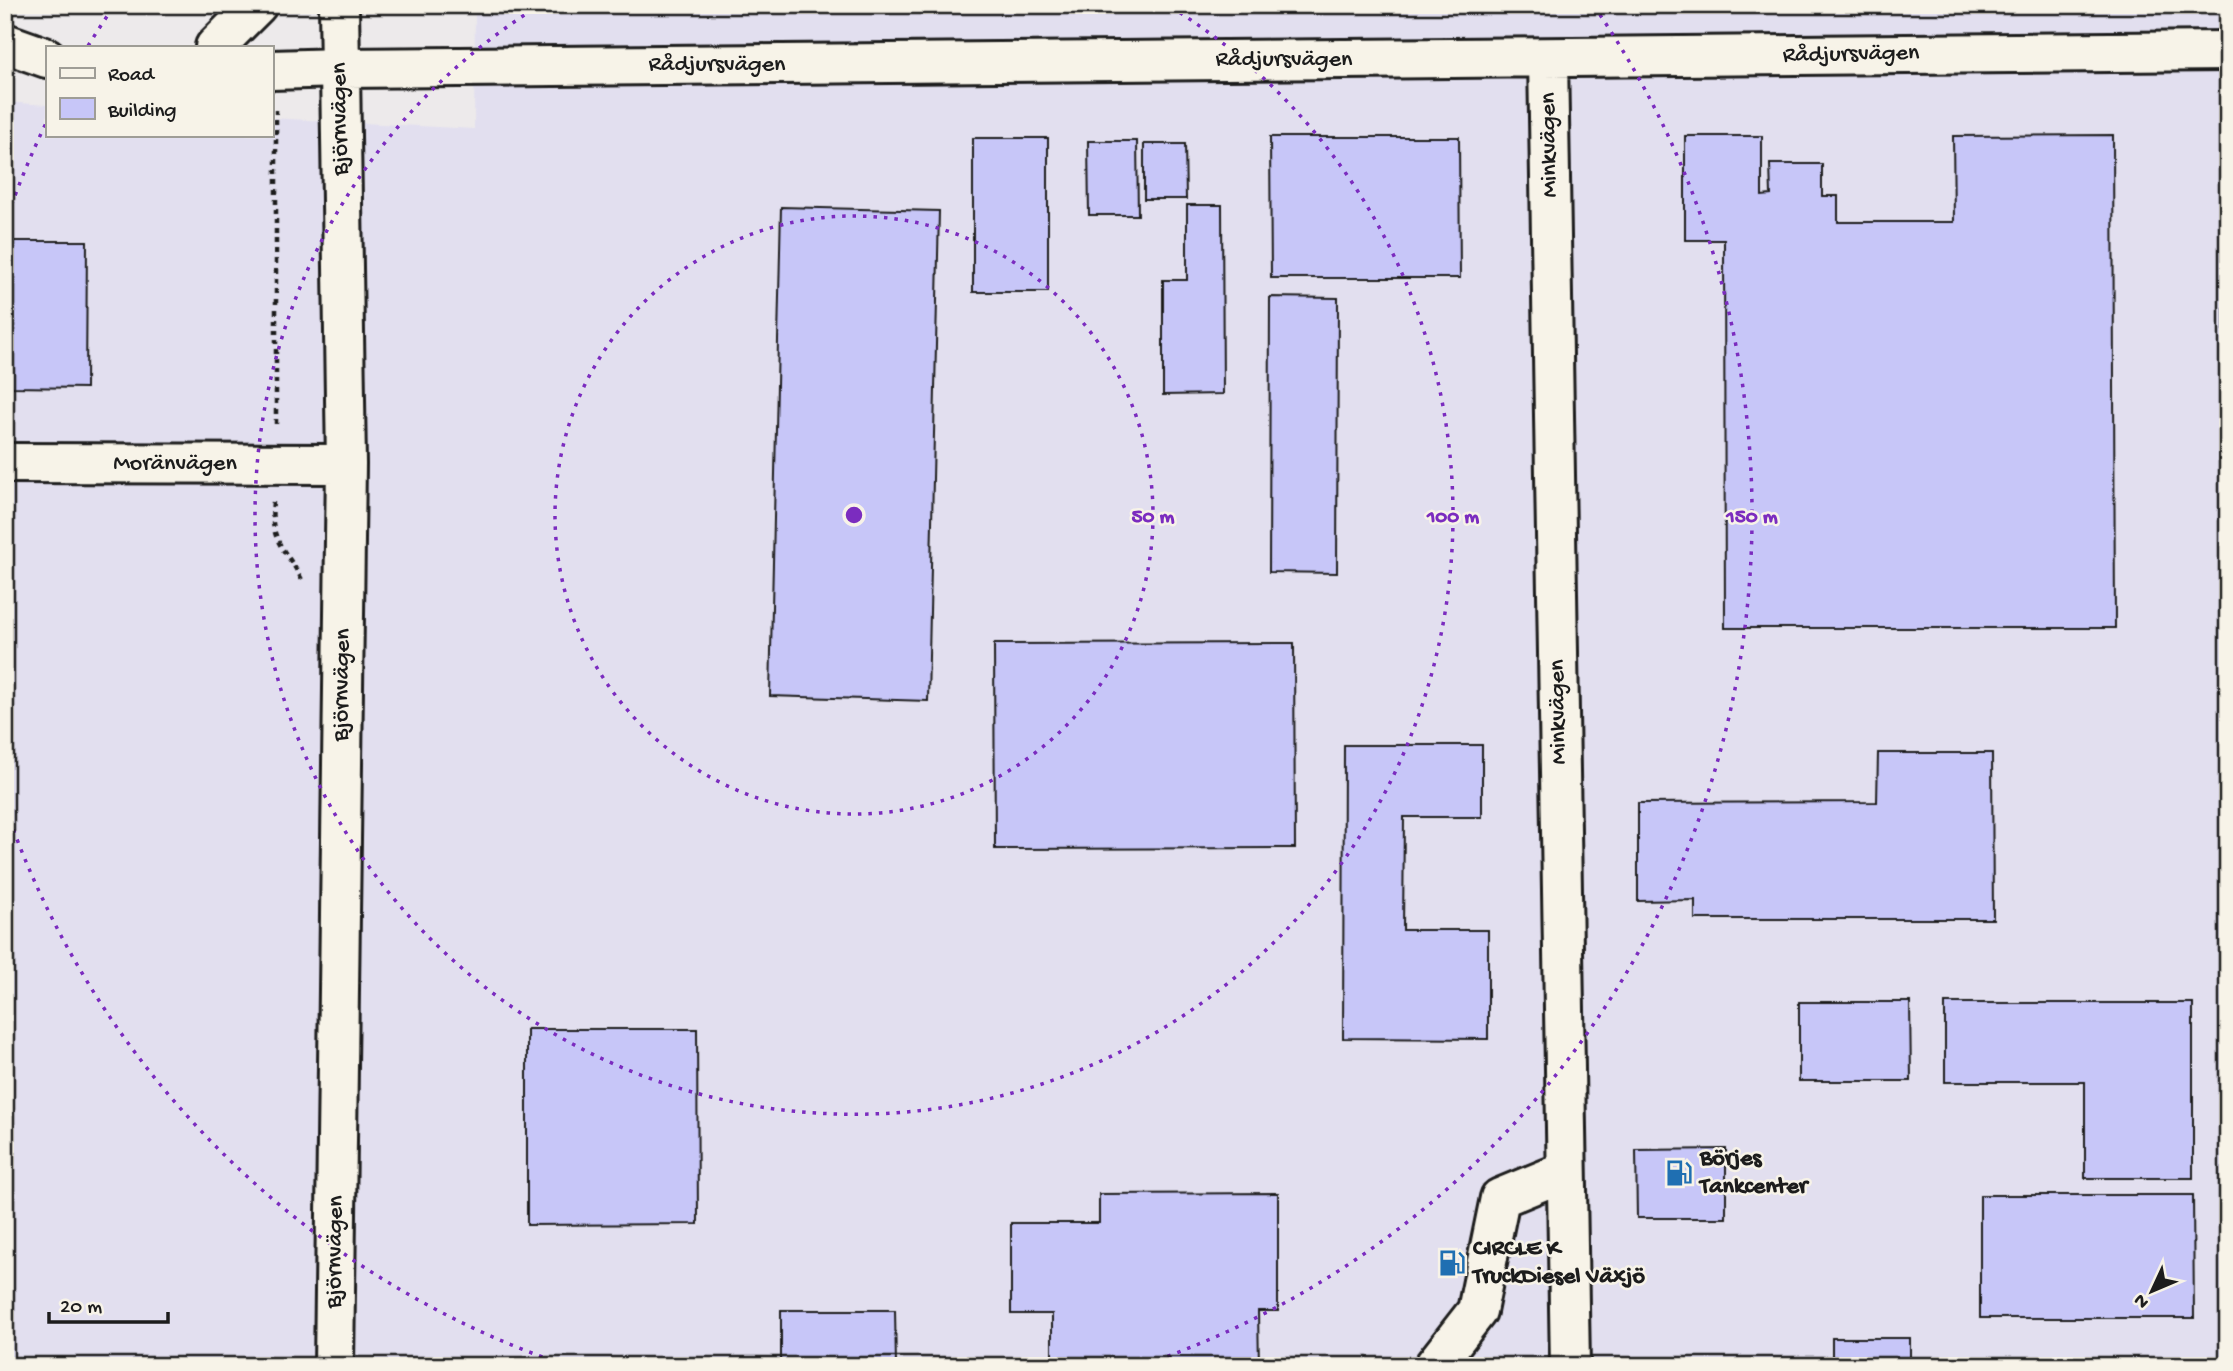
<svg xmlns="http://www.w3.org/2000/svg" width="2233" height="1371" viewBox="0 0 2233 1371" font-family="'Gochi Hand',sans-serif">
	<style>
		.built { fill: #e2dfef }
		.building { fill: #c7c6f8; stroke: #1c1c1c; stroke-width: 2 }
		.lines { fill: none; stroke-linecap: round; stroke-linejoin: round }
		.minor-casing { stroke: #1c1c1c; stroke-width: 44 }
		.major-casing { stroke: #1c1c1c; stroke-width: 44 }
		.path { stroke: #1c1c1c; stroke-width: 4.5; stroke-dasharray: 5 5; stroke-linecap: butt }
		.minor { stroke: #f7f3e8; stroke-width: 38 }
		.major { stroke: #f7f3e8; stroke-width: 38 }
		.ring { fill: none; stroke: #7b2cbf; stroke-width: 3.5; stroke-dasharray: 3.5 7 }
		.labels { text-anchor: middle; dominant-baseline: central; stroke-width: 5; stroke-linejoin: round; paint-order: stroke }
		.street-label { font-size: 24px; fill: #1c1c1c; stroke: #f7f3e8 }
		.poi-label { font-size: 24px; font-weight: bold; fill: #1c1c1c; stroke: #f7f3e8; text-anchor: start }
		.centre { fill: #7b2cbf; stroke: #f7f3e8; stroke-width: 3.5 }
		.ring-label { font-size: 21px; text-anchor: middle; font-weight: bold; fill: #7b2cbf; stroke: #f7f3e8; stroke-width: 5; stroke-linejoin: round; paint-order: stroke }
	</style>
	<rect width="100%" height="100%" fill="#edeaeb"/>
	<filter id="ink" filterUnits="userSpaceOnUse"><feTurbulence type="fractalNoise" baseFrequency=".0143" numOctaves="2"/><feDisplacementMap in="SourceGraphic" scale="14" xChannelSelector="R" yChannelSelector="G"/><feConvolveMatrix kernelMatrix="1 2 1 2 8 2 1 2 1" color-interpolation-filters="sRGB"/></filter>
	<g filter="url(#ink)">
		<path class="built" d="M475 5H2228V1366H5V102L47 105V135H271V118L474 129Z"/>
		<path class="building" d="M2113 135 2115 628H1725L1724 240H1685V136H1762V196L1771 195 1770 164H1822V196H1838V222H1954L1953 136Z
			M1270 137H1459L1460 278H1271Z
			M973 138H1048V292H973Z
			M1088 141H1137L1138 215H1089Z
			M1144 144H1185L1186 199H1144Z
			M1187 205H1222L1223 394 1163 395V280H1187Z
			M781 207 939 211 928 701 770 696Z
			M5 218H12V241H87L86 388 11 387V318H5Z
			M2224 271H2228V499H2225Z
			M1270 297 1338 298 1337 573 1269 572Z
			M1294 643 1295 848 995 849 994 644Z
			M1344 745H1482V817H1404L1403 930H1488V1039L1343 1038Z
			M1878 753H1992L1993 919H1695V900L1638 901V803L1877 802Z
			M1799 1002H1910L1911 1081H1799Z
			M1945 1003H2193V1178H2085V1082H1945Z
			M527 1029H697L698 1224 527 1225Z
			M1726 1149V1218H1637L1636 1150Z
			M1278 1193V1311H1258L1259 1366H1052V1314H1011V1223H1099V1194Z
			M1980 1195H2193L2194 1318H1980Z
			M781 1310H895L896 1366H781Z
			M1832 1338H1910V1366H1832Z"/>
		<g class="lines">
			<g class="minor-casing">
				<path id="minor" d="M1548 58 1570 1366
					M341 68 2228 51
					M5 463 346 464
					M334 1366 346 464 339 5
					M1434 1366 1477 1311 1500 1198 1566 1171"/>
			</g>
			<g class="major-casing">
				<path id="major" d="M5 43 47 58
					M215 47 257 5
					M271 70 341 68"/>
			</g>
			<path class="path" d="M276 424V110
				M273 502C269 544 287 549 303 582"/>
			<use href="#minor" class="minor"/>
			<use href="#major" class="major"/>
		</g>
	</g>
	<g class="ring">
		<circle cx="854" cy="515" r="299"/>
		<path d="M1171 7A599 599 0 1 1 537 7"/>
		<path d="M562 1364A898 898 0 0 1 8 815M8 215A898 898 0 0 1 47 121M88 46A898 898 0 0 1 114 6M1594 6A898 898 0 0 1 1146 1364"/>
	</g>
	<defs>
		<g id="fuel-bare" transform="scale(2.1)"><path d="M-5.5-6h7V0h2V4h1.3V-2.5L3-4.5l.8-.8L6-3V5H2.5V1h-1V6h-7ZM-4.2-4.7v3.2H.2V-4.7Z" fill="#1f6fb2" stroke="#f7f3e8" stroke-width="2.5" paint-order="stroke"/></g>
	</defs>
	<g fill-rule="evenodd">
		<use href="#fuel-bare" x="1679" y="1173"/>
		<use href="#fuel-bare" x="1452" y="1263"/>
	</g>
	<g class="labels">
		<g class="street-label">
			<text transform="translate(1851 55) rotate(-1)">Rådjursvägen</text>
			<text x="1284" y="60">Rådjursvägen</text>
			<text x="717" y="65">Rådjursvägen</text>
			<text transform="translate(341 119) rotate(-91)">Björnvägen</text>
			<text transform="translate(1550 145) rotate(-91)">Minkvägen</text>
			<text x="175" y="464">Moränvägen</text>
			<text transform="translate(343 685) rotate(-89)">Björnvägen</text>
			<text transform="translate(1559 712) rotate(-91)">Minkvägen</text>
			<text transform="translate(336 1252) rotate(-89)">Björnvägen</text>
		</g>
		<g class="poi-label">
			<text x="1700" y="1159">Börjes<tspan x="1700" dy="28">Tankcenter</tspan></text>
			<text x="1473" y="1249">CIRCLE K<tspan x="1473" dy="28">TruckDiesel Växjö</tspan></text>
		</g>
	</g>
	<circle cx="854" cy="515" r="10" class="centre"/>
	<g class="ring-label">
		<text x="1153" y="522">50 m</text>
		<text x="1453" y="522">100 m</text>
		<text x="1752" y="522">150 m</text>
	</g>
	<rect width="2233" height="1371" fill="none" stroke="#f7f3e8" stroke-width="28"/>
	<rect x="14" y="14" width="2205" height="1343" fill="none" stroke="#1c1c1c" stroke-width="2.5" filter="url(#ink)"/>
	<rect x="46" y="46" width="228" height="91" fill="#f7f3e8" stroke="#9f9d96" stroke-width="2"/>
	<rect x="60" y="68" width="35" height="10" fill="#f7f3e8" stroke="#9f9d96" stroke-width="2"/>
	<text x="108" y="80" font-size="21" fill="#1c1c1c">Road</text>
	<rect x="60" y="98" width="35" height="21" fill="#c7c6f8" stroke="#9f9d96" stroke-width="2"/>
	<text x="108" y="116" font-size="21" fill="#1c1c1c">Building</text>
	<g transform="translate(2152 1291) rotate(226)" stroke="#f7f3e8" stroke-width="5" paint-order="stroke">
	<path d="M0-5L12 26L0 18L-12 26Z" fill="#1c1c1c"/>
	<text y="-10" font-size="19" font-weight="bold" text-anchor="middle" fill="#1c1c1c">N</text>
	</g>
	<path d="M49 1312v10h119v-10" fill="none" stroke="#1c1c1c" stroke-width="3.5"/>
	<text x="60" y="1312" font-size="21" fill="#1c1c1c" stroke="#f7f3e8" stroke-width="5" paint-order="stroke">20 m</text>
</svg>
